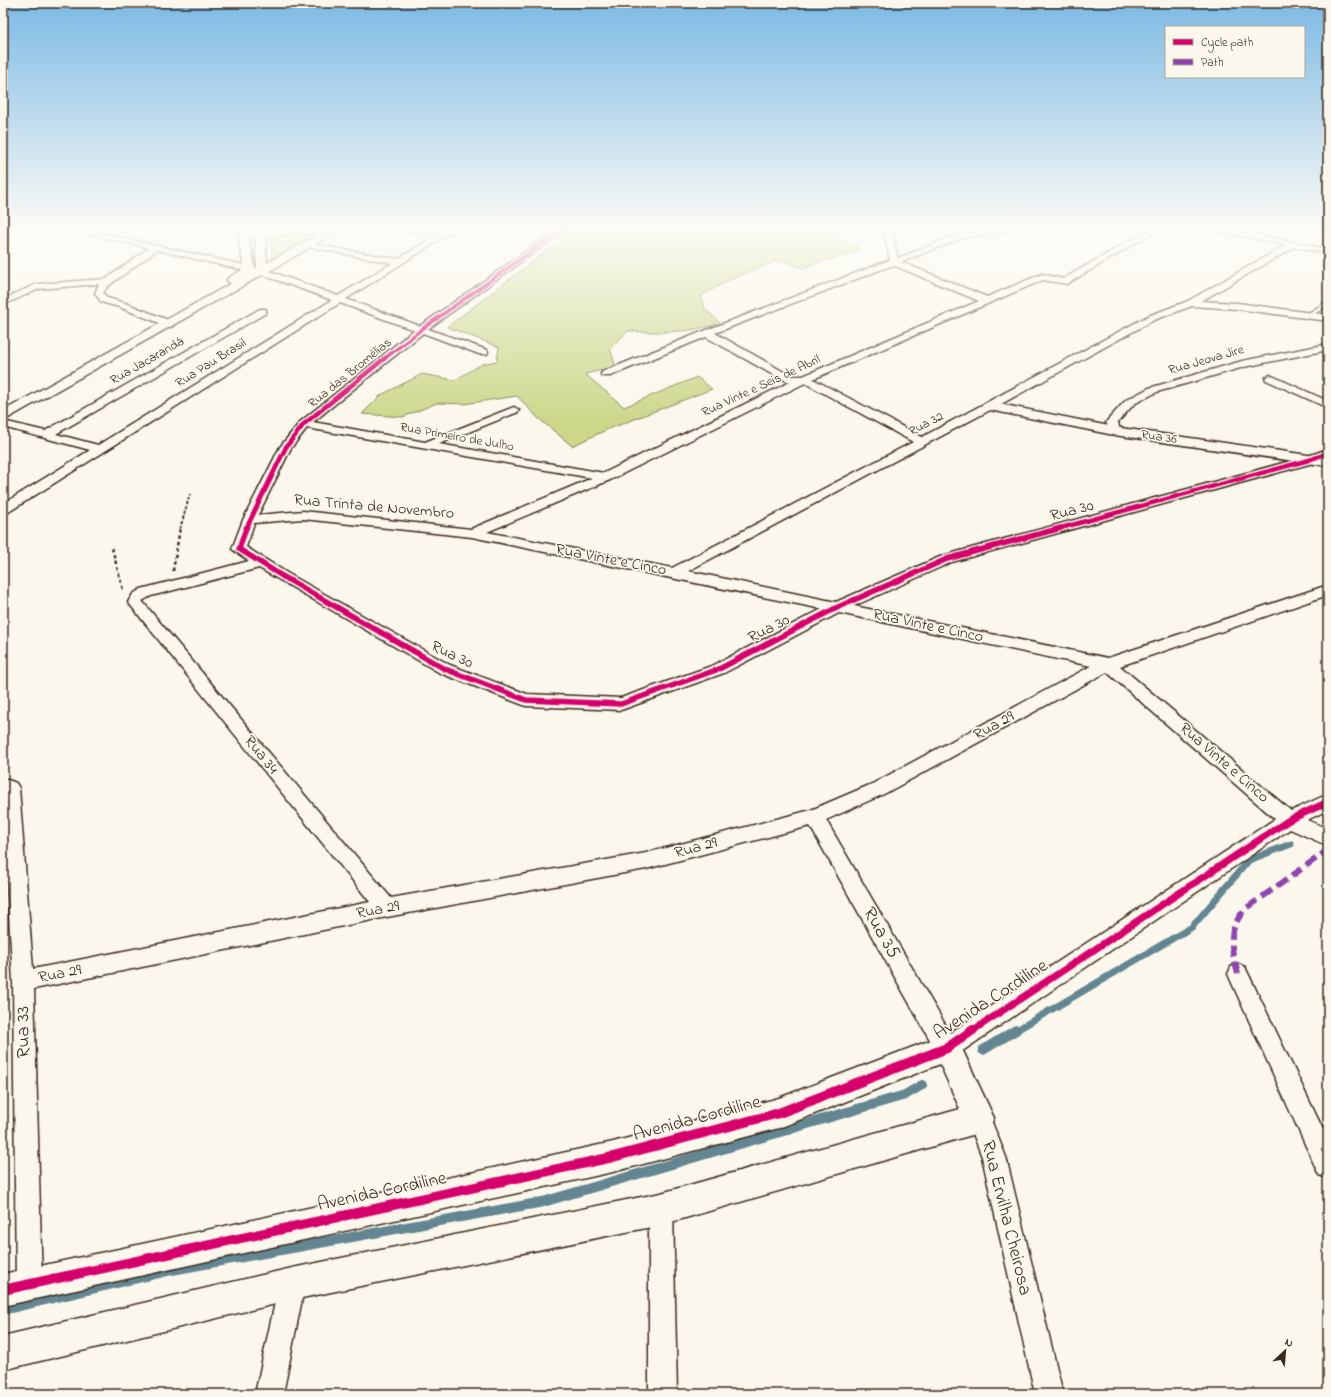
<svg xmlns="http://www.w3.org/2000/svg" width="1331" height="1397" viewBox="0 0 1331 1397" font-family="'Indie Flower',sans-serif">
	<style>
		.green { fill: #ccd78a; stroke: #848054 }
		.lines { fill: none; stroke-linecap: round; stroke-linejoin: round }
		.stream-far1 { stroke: #638692; stroke-width: 7 }
		.stream { stroke: #638692; stroke-width: 10 }
		.service-casing { stroke: #3b2a1e; stroke-width: 3 }
		.minor-casing { stroke: #3b2a1e; stroke-width: 3 }
		.tertiary-casing { stroke: #3b2a1e; stroke-width: 3 }
		.path-far1 { stroke: #3b2a1e; stroke-width: 2; stroke-dasharray: 3 2; stroke-linecap: butt }
		.path { stroke: #3b2a1e; stroke-width: 2.5; stroke-dasharray: 3.5 3; stroke-linecap: butt }
		.service { fill: #fbf7ec; fill-rule: evenodd }
		.minor { fill: #fbf7ec; fill-rule: evenodd }
		.tertiary { fill: #fbf7ec; fill-rule: evenodd }
		.quiet { stroke: #8e44ad; stroke-width: 6; stroke-dasharray: 12 6; stroke-linecap: butt }
		.cycleway-far4-casing { stroke: #fbf7ec; stroke-width: 5 }
		.cycleway-far3-casing { stroke: #fbf7ec; stroke-width: 6 }
		.cycleway-far2-casing { stroke: #fbf7ec; stroke-width: 8 }
		.cycleway-far1-casing { stroke: #fbf7ec; stroke-width: 10 }
		.cycleway-casing { stroke: #fbf7ec; stroke-width: 12 }
		.cycleway-far4 { stroke: #d6006c; stroke-width: 3.5 }
		.cycleway-far3 { stroke: #d6006c; stroke-width: 4.5 }
		.cycleway-far2 { stroke: #d6006c; stroke-width: 5.5 }
		.cycleway-far1 { stroke: #d6006c; stroke-width: 7 }
		.cycleway { stroke: #d6006c; stroke-width: 10 }
		.labels { text-anchor: middle; dominant-baseline: central; stroke-width: 3.5; stroke-linejoin: round; paint-order: stroke }
		.far-street-label { font-size: 13px; fill: #3b2a1e; stroke: #fbf7ec }
		.street-label { font-size: 16px; fill: #3b2a1e; stroke: #fbf7ec }
		.near-street-label { font-size: 19px; fill: #3b2a1e; stroke: #fbf7ec }
	</style>
	<rect width="100%" height="100%" fill="#fbf7ec"/>
	<filter id="ink" filterUnits="userSpaceOnUse"><feTurbulence type="fractalNoise" baseFrequency=".025" numOctaves="2"/><feDisplacementMap in="SourceGraphic" scale="8" xChannelSelector="R" yChannelSelector="G"/><feConvolveMatrix kernelMatrix="1 2 1 2 8 2 1 2 1" color-interpolation-filters="sRGB"/></filter>
	<g filter="url(#ink)">
		<path class="green" d="M591 228H875L870 230 832 231 826 233 857 246 858 252 816 263 803 268 779 260 729 280 701 296 705 309 720 323C690 333 659 333 628 331L610 348 616 367 585 374 624 407 697 377 712 389 606 430 572 446 537 417 517 396 464 404 437 403 403 417 362 414 381 395 422 374 455 380 482 364 497 361 499 347 447 327 565 237 593 229Z
			M269 235H320L273 262Z"/>
		<g class="lines">
			<path class="stream-far1" d="M1015 1031 1192 927 1249 860 1291 844"/>
			<path class="stream" d="M983 1050 1016 1030
				M3 1310 172 1270 543 1202 905 1095 922 1085"/>
			<g class="service-casing">
				<path id="service" d="M1326 302H1328V305L1311 316H1307V314Z"/>
			</g>
			<g class="minor-casing">
				<path id="minor" d="M65 228H78L266 270 338 296 392 263 309 247 305 245 306 243 398 259 437 235 406 230 402 228H419L443 231 449 228H458L346 299 420 326 559 228H568L428 329 487 350 488 352 487 354H479L423 333 313 422 425 442 514 407 519 410 518 412 439 444 604 473 790 382 775 376 706 337 610 376H602L601 374 602 372 704 331 890 260 884 232 890 228H899L892 233 898 258 962 233 1009 228 1008 230 992 234 966 237 901 262 987 297 1042 274 1063 279 1152 228H1161L1067 284 1043 280 813 379 922 437 1148 316 1188 301 1286 245 1214 230 1210 228H1224L1328 249V253L1295 247 1201 301 1237 303 1328 315V321L1237 309 1192 306 1154 320 994 408 688 571 836 602 942 556 1305 457 1328 449V457L1313 463 952 562 854 606 1108 658 1328 585V595L1120 666 1291 811 1328 794V810L1307 820 1328 829V846L1290 829 955 1056 947 1059 939 1056 810 826 646 869 387 917 34 989 42 1285 38 1294 29 1298 20 1294 16 1285 13 981 3 818V778L16 783 19 788 33 969 370 902 128 602 133 594 141 589 249 561 232 549 243 520 280 447 300 422 414 330 340 303 7 513 3 514V504L90 450 3 427V421L45 431 260 309H266V313L56 434 98 445 332 300 260 274 157 250 108 286 103 293 107 298 125 303 173 322V326H167L119 307 101 302 95 293 99 284 39 289 3 305V299L37 284 106 279 149 248ZM893 265 979 301 803 376H791L715 333ZM805 383 913 442 672 568 487 532 610 480ZM307 428 592 478 471 529 303 511 258 515 291 448ZM303 519 472 537 822 609 714 665 621 698 527 694 450 665 287 573 246 547 254 523ZM259 568 440 673 526 706 621 710 724 673 839 613 1091 666 872 784 811 810 646 853 391 898 142 601 151 596ZM1107 672 1275 819 950 1033 826 820 884 794Z
					M1328 344V350L1244 367 1157 392 1134 404 1118 422 1120 431 1118 433H1110L1106 422 1126 400 1149 388 1242 361Z
					M1270 375 1328 401V408L1266 380 1265 378Z
					M1238 964 1245 967 1328 1140V1178L1319 1175 1231 981 1228 974 1231 967Z
					M979 1106 987 1110 1006 1157 1063 1394H1035L982 1157 967 1118 971 1110Z
					M661 1197 670 1200 673 1209 677 1394H649V1209L652 1200Z
					M292 1271 301 1275 305 1284 283 1394H255L279 1284 283 1275Z"/>
			</g>
			<g class="tertiary-casing">
				<path id="tertiary" d="M237 228H247L248 232 254 231V228H264V230L343 228 268 272 267 274 262 275 3 421V411L232 283 228 282 227 280 228 278 244 269ZM321 233 267 263 265 236ZM255 237 257 269 255 270 249 238Z
					M990 402 1114 427 1328 458V466L1114 435 985 409 983 406 985 403Z
					M947 1034 957 1038 994 1118 989 1128 979 1133 661 1225 292 1300 3 1370V1336L292 1268 661 1193 960 1109 940 1064 779 1128 613 1172 3 1306V1274L613 1142 779 1098Z"/>
			</g>
			<path class="path-far1" d="M180 529 190 494"/>
			<path class="path" d="M112 548 123 590
				M173 571 180 528"/>
			<use href="#service" class="service"/>
			<use href="#minor" class="minor"/>
			<use href="#tertiary" class="tertiary"/>
			<path class="quiet" d="M1238 974C1231 947 1226 934 1244 910L1328 850"/>
			<g class="cycleway-far4-casing">
				<path id="cycleway-far4" d="M384 359 422 329 564 228"/>
			</g>
			<g class="cycleway-far3-casing">
				<path id="cycleway-far3" d="M246 529 286 447 304 424 385 358
					M1057 529 1309 460 1328 453"/>
			</g>
			<g class="cycleway-far2-casing">
				<path id="cycleway-far2" d="M246 528 239 549 282 576 445 669 526 700 621 704 719 669 838 607 947 559 1061 528"/>
			</g>
			<g class="cycleway-far1-casing">
				<path id="cycleway-far1" d="M972 1031 1289 820 1328 802"/>
			</g>
			<g class="cycleway-casing">
				<path id="cycleway" d="M3 1290 613 1157 779 1113 947 1048 973 1030"/>
			</g>
			<use href="#cycleway-far4" class="cycleway-far4"/>
			<use href="#cycleway-far3" class="cycleway-far3"/>
			<use href="#cycleway-far2" class="cycleway-far2"/>
			<use href="#cycleway-far1" class="cycleway-far1"/>
			<use href="#cycleway" class="cycleway"/>
		</g>
	</g>
	<linearGradient id="sky" x2="0" y2="1"><stop stop-color="#7dbae4"/><stop offset="0.54" stop-color="#fdfbf6"/><stop offset="1" stop-color="#fdfbf6" stop-opacity="0"/></linearGradient>
	<rect width="1331" height="423" fill="url(#sky)"/>
	<g class="labels">
		<g class="far-street-label">
			<text transform="translate(1206 360) rotate(-16)">Rua Jeova Jire</text>
			<text transform="translate(147 361) rotate(-30)">Rua Jacarandá</text>
			<text transform="translate(211 363) rotate(-32)">Rua Pau Brasil</text>
			<text transform="translate(350 373) rotate(-39)">Rua das Bromélias</text>
			<text transform="translate(761 386) rotate(-25)">Rua Vinte e Seis de Abril</text>
			<text transform="translate(926 424) rotate(-28)">Rua 32</text>
			<text transform="translate(457 437) rotate(10)">Rua Primeiro de Julho</text>
			<text transform="translate(1159 437) rotate(8)">Rua 36</text>
		</g>
		<g class="street-label">
			<text transform="translate(374 507) rotate(5)">Rua Trinta de Novembro</text>
			<text transform="translate(1072 511) rotate(-15)">Rua 30</text>
			<text transform="translate(611 560) rotate(11)">Rua Vinte e Cinco</text>
			<text transform="translate(928 626) rotate(12)">Rua Vinte e Cinco</text>
			<text transform="translate(769 629) rotate(-27)">Rua 30</text>
			<text transform="translate(452 655) rotate(25)">Rua 30</text>
			<text transform="translate(994 726) rotate(-29)">Rua 29</text>
			<text transform="translate(261 755) rotate(51)">Rua 34</text>
			<text transform="translate(1224 763) rotate(41)">Rua Vinte e Cinco</text>
			<text transform="translate(696 848) rotate(-15)">Rua 29</text>
			<text transform="translate(378 910) rotate(-11)">Rua 29</text>
			<text transform="translate(60 974) rotate(-11)">Rua 29</text>
		</g>
		<g class="near-street-label">
			<text transform="translate(881 933) rotate(60)">Rua 35</text>
			<text transform="translate(991 1000) rotate(-33)">Avenida Cordiline</text>
			<text transform="translate(24 1032) rotate(-91)">Rua 33</text>
			<text transform="translate(697 1119) rotate(-15)">Avenida Cordiline</text>
			<text transform="translate(382 1192) rotate(-12)">Avenida Cordiline</text>
			<text transform="translate(1006 1218) rotate(76)">Rua Ervilha Cheirosa</text>
		</g>
	</g>
	<rect width="1331" height="1397" fill="none" stroke="#fbf7ec" stroke-width="16"/>
	<rect x="8" y="8" width="1315" height="1381" fill="none" stroke="#3b2a1e" stroke-width="1.5" filter="url(#ink)"/>
	<rect x="1165" y="26" width="140" height="52" fill="#fbf7ec" stroke="#aea59a"/>
	<rect x="1173" y="39" width="20" height="6" fill="#d6006c" stroke="#aea59a"/>
	<text x="1201" y="46" font-size="12" fill="#3b2a1e">Cycle path</text>
	<rect x="1173" y="59" width="20" height="6" fill="#8e44ad" stroke="#aea59a"/>
	<text x="1201" y="66" font-size="12" fill="#3b2a1e">Path</text>
	<g transform="translate(1285 1351) rotate(26)" stroke="#fbf7ec" stroke-width="3" paint-order="stroke">
	<path d="M0-3L7 15L0 10L-7 15Z" fill="#3b2a1e"/>
	<text y="-6" font-size="11" font-weight="bold" text-anchor="middle" fill="#3b2a1e">N</text>
	</g>
</svg>
